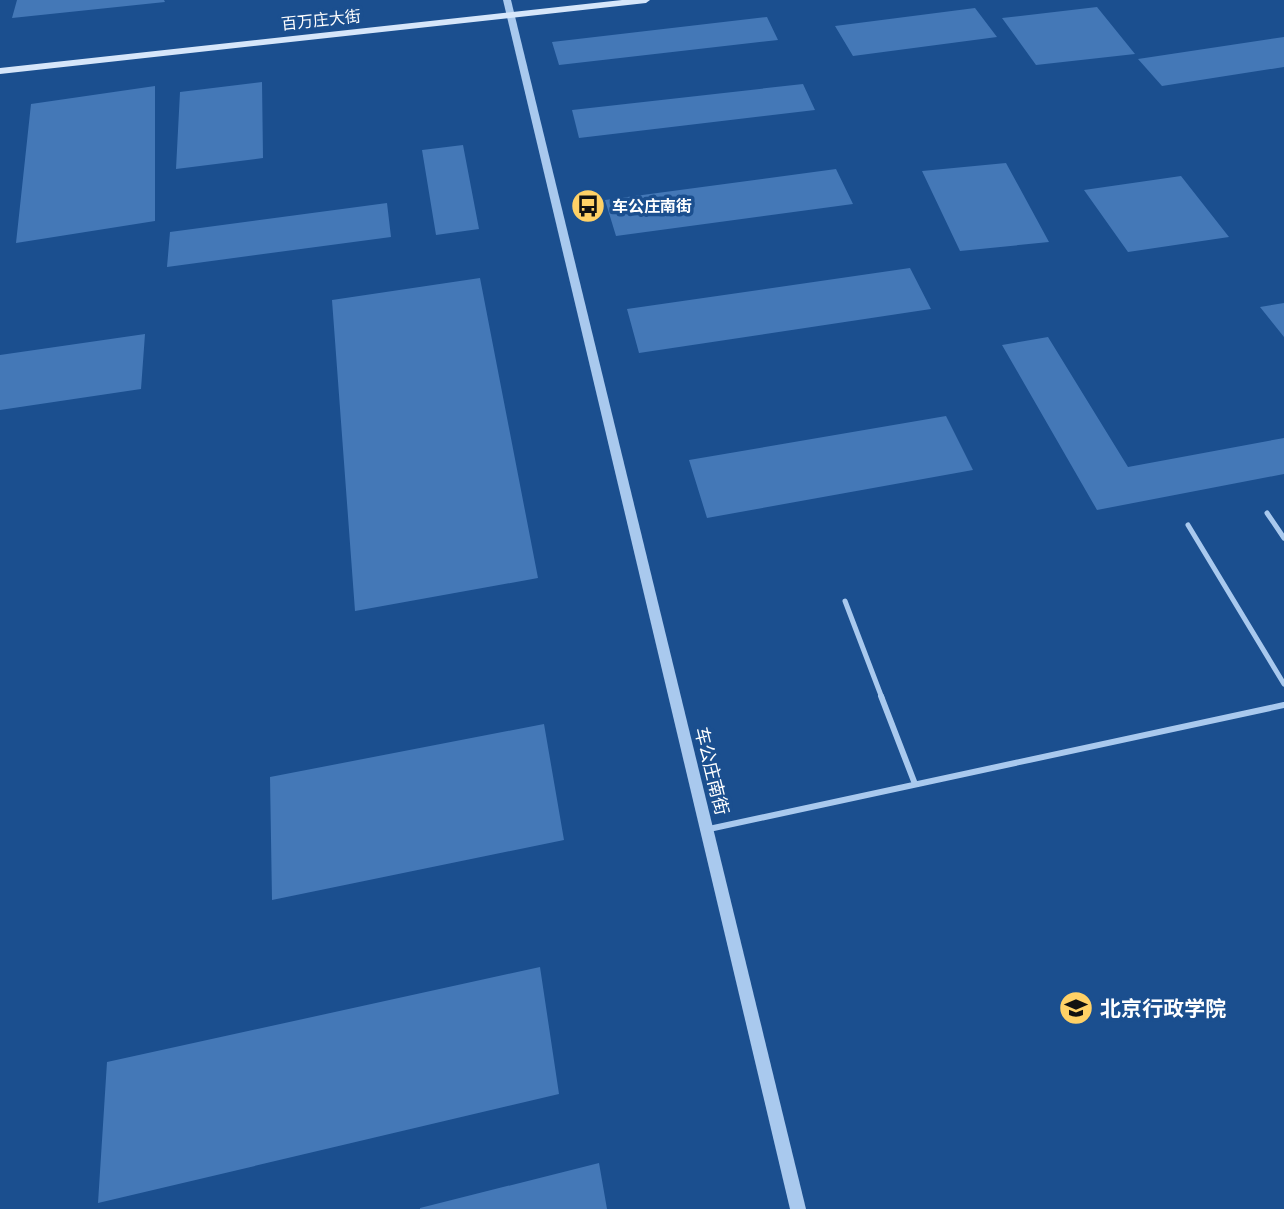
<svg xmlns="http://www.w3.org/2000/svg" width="1284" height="1209" viewBox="0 0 1284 1209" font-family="'Work Sans','Noto Sans SC',sans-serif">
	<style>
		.building { fill: #4478b7 }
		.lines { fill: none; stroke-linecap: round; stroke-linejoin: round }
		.service-far1 { stroke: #a9c9ee; stroke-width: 5 }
		.service { stroke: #a9c9ee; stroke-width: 6 }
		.tertiary { fill: #a9c9ee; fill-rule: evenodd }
		.secondary { fill: #d6e6fa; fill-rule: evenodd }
		.labels { text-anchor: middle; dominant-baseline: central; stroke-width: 7; stroke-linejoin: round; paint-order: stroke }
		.far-street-label { font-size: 16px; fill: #fff; stroke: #1b4f8f }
		.far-poi-label { font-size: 16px; font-weight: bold; fill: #fff; stroke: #1b4f8f; text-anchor: start }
		.street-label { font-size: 18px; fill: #fff; stroke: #1b4f8f }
		.near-poi-label { font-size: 21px; font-weight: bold; fill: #fff; stroke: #1b4f8f; text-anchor: start }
	</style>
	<rect width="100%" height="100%" fill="#1b4f8f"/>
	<path class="building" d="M17 0H164L165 2 12 18Z
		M1097 7 1135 54 1036 65 1002 18Z
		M975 8 997 37 853 56 835 26Z
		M767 17 778 40 559 65 552 42Z
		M1284 37V67L1162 86 1138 59Z
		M262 82 263 158 176 169 180 92Z
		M803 84 815 110 579 138 572 110Z
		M155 86V221L16 243 31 104Z
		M463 145 479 229 436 235 422 150Z
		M1006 163 1049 242 960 251 922 171Z
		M836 169 853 204 616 236 605 200Z
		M1181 176 1229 237 1128 252 1084 190Z
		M387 203 391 237 167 267 170 232Z
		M910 268 931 309 639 353 627 309Z
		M480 278 538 578 355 611 332 300Z
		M1284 303V337L1260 307Z
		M145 334 141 389 0 410V355Z
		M1048 337 1128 467 1284 438V474L1097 510 1002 345Z
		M946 416 973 470 707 518 689 460Z
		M544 724 564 840 272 900 270 777Z
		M540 967 559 1094 98 1203 107 1062Z
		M599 1163 607 1209H420V1208Z"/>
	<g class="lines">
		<path class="service-far1" d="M1267 513 1284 538
			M1188 525 1284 684
			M845 601 882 698"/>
		<path class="service" d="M881 696 915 784
			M709 829 1284 705"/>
		<path class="tertiary" d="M503 0H511L806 1209H790Z"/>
		<path class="secondary" d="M622 0H650L646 3 0 74V68Z"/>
	</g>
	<defs>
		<g id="bus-disc" transform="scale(1.75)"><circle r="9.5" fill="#ffd166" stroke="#1b4f8f"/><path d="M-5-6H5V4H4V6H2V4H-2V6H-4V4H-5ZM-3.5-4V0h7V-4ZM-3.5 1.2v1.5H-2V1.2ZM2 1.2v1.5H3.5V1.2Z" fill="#111"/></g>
		<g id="university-disc" transform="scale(1.75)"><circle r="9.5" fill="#ffd166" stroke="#1b4f8f"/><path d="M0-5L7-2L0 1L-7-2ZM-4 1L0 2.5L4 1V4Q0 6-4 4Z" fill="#111"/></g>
	</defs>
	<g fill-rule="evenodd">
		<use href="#bus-disc" x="588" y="206"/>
		<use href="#university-disc" x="1076" y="1008"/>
	</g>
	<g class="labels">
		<g class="far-street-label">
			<text transform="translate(321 20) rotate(-6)">百万庄大街</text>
		</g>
		<g class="far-poi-label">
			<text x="612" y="206">车公庄南街</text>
		</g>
		<g class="street-label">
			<text transform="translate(712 771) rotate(76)">车公庄南街</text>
		</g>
		<g class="near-poi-label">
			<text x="1100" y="1008">北京行政学院</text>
		</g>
	</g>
</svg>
